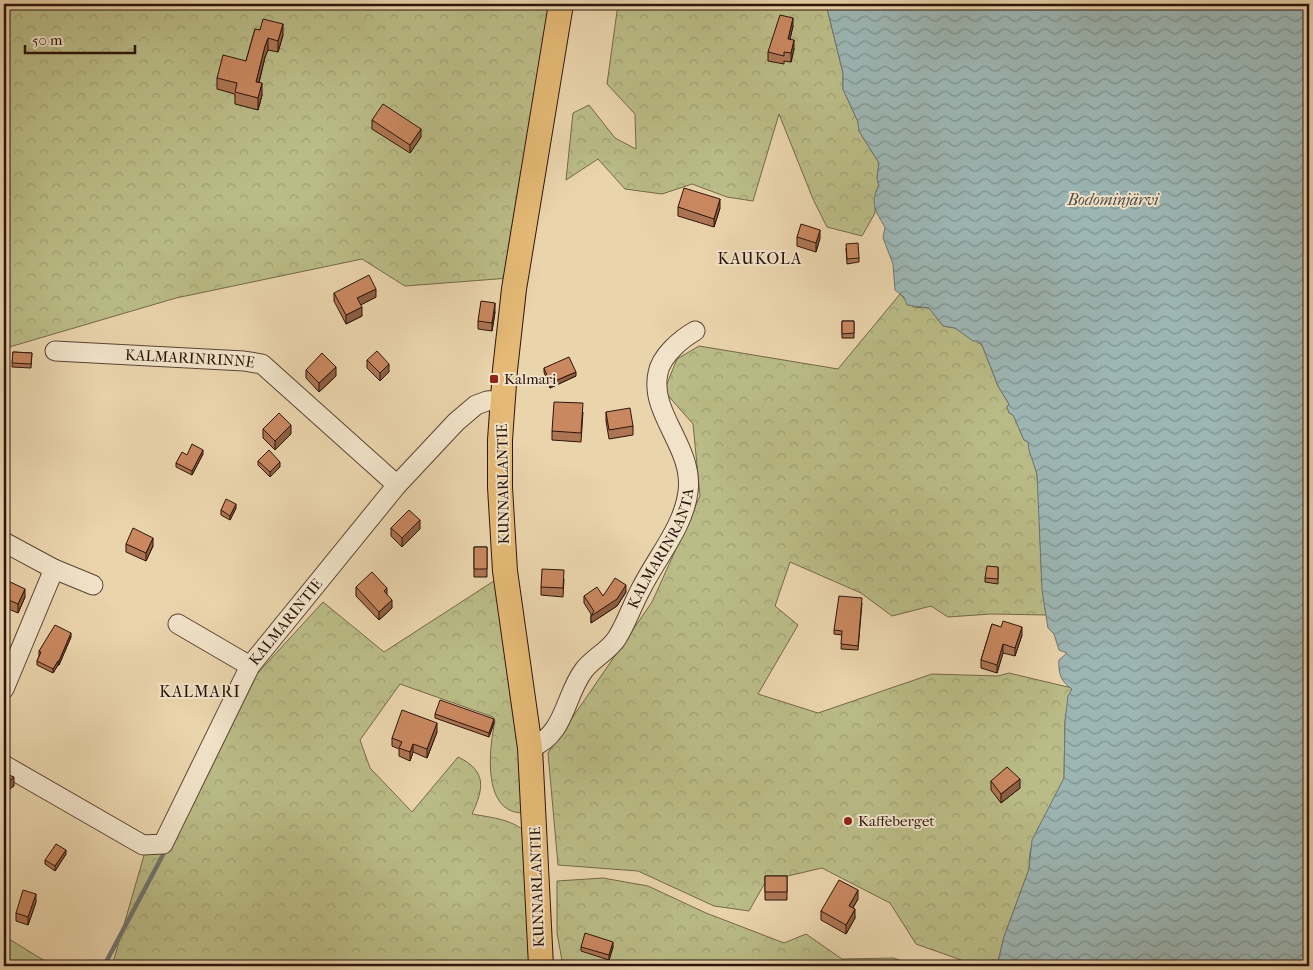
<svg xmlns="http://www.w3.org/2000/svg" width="1313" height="970" viewBox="0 0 1313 970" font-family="'IM FELL French Canon',serif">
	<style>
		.forest { fill: url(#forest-crowns); stroke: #746849 }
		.water { fill: url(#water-waves); stroke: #707570 }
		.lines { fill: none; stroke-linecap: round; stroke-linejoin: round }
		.stream { stroke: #707570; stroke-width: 4.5 }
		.minor-casing { stroke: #5c4433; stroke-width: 21 }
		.major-casing { stroke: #2d140b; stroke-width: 26 }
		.minor { stroke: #f1e3c9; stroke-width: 19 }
		.major { stroke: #e5ba76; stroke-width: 24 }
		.wall { fill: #ad7553; stroke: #2d140b }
		.shaded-wall { fill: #8d5f43; stroke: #2d140b }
		.building { fill: #c98860; stroke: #2d140b }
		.poi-dot { fill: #8f2418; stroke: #f1e3c9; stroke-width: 2 }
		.labels { text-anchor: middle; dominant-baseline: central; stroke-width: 4; stroke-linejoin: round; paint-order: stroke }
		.street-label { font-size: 15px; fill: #2d140b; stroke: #f1e3c9 }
		.poi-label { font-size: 15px; fill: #2d140b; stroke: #f1e3c9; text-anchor: start }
		.water-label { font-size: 16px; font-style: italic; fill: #544d46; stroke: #f1e3c9 }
		.neighbourhood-label { font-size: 16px; letter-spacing: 1px; fill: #2d140b; stroke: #f1e3c9 }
	</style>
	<defs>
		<pattern id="forest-crowns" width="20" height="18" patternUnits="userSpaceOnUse" patternTransform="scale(1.25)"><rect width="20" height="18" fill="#babc87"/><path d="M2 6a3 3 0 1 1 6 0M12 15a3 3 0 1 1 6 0" fill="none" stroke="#a0a173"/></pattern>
		<pattern id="water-waves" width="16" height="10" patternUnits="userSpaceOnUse" patternTransform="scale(1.25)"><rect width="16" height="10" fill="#9cb6b4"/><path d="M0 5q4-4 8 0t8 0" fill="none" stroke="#809391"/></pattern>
	</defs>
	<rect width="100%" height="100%" fill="#ead4ac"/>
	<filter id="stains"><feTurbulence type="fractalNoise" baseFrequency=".004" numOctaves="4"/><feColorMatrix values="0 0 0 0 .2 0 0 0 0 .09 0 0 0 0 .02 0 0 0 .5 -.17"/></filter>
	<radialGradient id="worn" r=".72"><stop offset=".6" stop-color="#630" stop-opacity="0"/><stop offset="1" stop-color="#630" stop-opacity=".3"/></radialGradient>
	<path class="forest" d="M4 4H555L510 278 405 286 362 259 176 298 6 348 4 353Z
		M618 4H826L843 73V89L858 122 859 131 879 163 877 178 879 186 876 191 875 213 862 236 827 227 813 199 779 114 753 201 727 197 692 184 662 194 625 189 598 159 566 180 573 113 589 105 615 138 636 149 635 114 607 84Z
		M900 294 913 307 929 308 943 326 955 328 982 345 998 386 1009 404 1007 407 1009 413 1013 414 1024 440 1029 442C1029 454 1036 464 1037 476 1042 522 1038 569 1046 615L991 614 948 617 931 606 892 616 861 593 790 562 775 606 798 625 758 694 818 713 932 674 998 676 1009 673 1072 688 1065 721 1064 778 1047 815 1038 828 1030 852 1029 869 1004 937 997 966H978L916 944 890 903 822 868 766 881 749 911 714 906 638 871 558 865 548 753 652 602 700 496 693 424 664 391 677 359 699 346 838 369Z
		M500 577 528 804 521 813C482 811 489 748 495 721L493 717 400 684 360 740 370 768 412 812 458 757C487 771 484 788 472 814 493 818 515 819 529 836L534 966H112L145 852 171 843 246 686 323 602 384 652Z
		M603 878 648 886 706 913 784 943 806 934 842 959 894 958 914 966H563L557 933V881Z
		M4 936 53 966H4Z"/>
	<path class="water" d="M826 4H1309V966H997L1004 937 1029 869 1032 840 1064 778 1065 721 1068 696 1072 689C1061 682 1058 673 1059 660L1067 653 1059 650 1054 634 1048 628 1042 590 1037 474 1029 450 1028 442 1024 440 1013 415 1009 413 1007 407 1009 404 998 386 982 345 979 341H973L955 328 943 326 929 308 907 305 904 297 895 290 893 264 883 238 885 227C876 213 869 201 879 186L877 178 879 163 859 131 858 122 843 89V73Z"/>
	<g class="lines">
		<path class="stream" d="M104 966 166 849"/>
		<g class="minor-casing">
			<g id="minor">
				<path id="s1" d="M55 351 244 361 262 364 397 485"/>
				<path d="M4 542 54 569 4 689"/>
				<path d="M54 569 93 585"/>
				<path d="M178 624 250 666"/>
				<path id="s2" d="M530 748C566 735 564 696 584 670 593 658 609 651 617 638 627 622 633 603 642 587 657 557 684 526 688 492 694 447 649 414 658 373 661 356 681 339 695 331"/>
				<path id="s3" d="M4 765 143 845 163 844 250 666 397 485 456 422 476 405 487 401 502 400"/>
			</g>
		</g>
		<g class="major-casing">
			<path id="major" d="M541 966 530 748 505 571 500 487V440L505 370 514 289 561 4"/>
		</g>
		<use href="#minor" class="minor"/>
		<use href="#major" class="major"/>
	</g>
	<path class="wall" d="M280 4H289L287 7Z
		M793 26 790 39 794 49 791 62 784 61V64L768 61V52Z
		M255 29 283 35 278 52 268 50 265 57 259 83 262 95 258 110 235 104V94L217 89V78L246 61Z
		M372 120 421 137 410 153 372 129Z
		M678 207 720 208 714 227 678 216Z
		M797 237 820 238 816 252 797 246Z
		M846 248 859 258V262L847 264Z
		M334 293 376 297 360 305 362 316 346 324 334 301Z
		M495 312 492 331 478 329V321Z
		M842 321H854V338H842Z
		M13 352 32 353 31 368 12 367Z
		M367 360 389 372 380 381 367 368Z
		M544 368 576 376 550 388 544 372Z
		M306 370 336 376 319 392 306 378Z
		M583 412 581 442 552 440V431Z
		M606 412 633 426V435L609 439 606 421Z
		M263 429 291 434 275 450 263 438Z
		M203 454 192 475 176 467V463Z
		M258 461 280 467 270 477 258 465Z
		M236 508 230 520 221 515V510Z
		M391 528 420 529 402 547 391 536Z
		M126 544 153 546 146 561 126 552Z
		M474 547H487V577H474Z
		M998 567V584L985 582V578Z
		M4 579 25 597 18 613 4 607Z
		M564 579 563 597 541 595V587Z
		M356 587 387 595 392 608 379 620 356 596Z
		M626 592 617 606 591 623V614L584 603V596H603Z
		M862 603 858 650 841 649 842 635 834 634V630Z
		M992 624 1022 635 1015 656 1003 653 997 673 981 668V660Z
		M71 637 59 665H58L53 673 37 665V661L39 656V651Z
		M435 714 494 723 489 737 435 718Z
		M437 732 427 758 413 752 410 761 399 756V749L392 746V738Z
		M991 781 1020 788 1001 803 991 790Z
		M66 854 55 871 45 864V860Z
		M765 876H787V900H765Z
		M858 899 853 908 855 918 846 934 821 920V911Z
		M36 902 28 925 16 921V913Z
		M581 947H613L609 960 581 951Z"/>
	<path class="shaded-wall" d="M793 18V26L788 47V39Z
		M283 24V35L278 52V41Z
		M268 38V50L265 57 256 93V82L265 46Z
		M794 40V49L791 62V53Z
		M262 83V95L258 110V98Z
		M421 129V137L410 153V145Z
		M720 199V208L714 227V219Z
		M820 230V238L816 252V243Z
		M376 289V297L357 307V298Z
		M495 303V312L492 331V323Z
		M362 307V316L346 324V315Z
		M389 364V372L380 381V373Z
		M336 367V376L319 392V383Z
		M576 372V376L550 388V383Z
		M291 425V434L275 450V441Z
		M203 450V454L192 475V471Z
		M280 462V467L270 477V472Z
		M236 504V508L230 520V516Z
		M420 520V529L402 547V538Z
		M153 538V546L146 561V553Z
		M626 585V592L617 606 591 623V616Z
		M387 588V596L384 591Z
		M25 589V597L18 613V604Z
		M392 600V608L379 620V612Z
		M1022 627V635L1015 656V648Z
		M71 633V637L59 665V661Z
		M1003 644V653L997 673V665Z
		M58 661V665L53 673V669Z
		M494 719V723L489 737V733Z
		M437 723V732L427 758V749Z
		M413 744V752L410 761V752Z
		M14 777V786L4 793V785Z
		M1020 779V788L1001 803V794Z
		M66 850V854L55 871V866Z
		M858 890V899L849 914V906Z
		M36 894V902L28 925V917Z
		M855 909V918L846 934V925Z
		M613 942V947L609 960V955Z"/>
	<path class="building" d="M780 15 793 18 788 39 794 40 791 53 784 52V56L768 52Z
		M263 19 283 24 278 41 268 38 265 46 256 82 262 83 258 98 235 92 237 83 217 78 223 55 246 61 255 29 260 30Z
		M383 104 421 129 410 145 372 120Z
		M684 188 720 199 714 219 678 207Z
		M801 224 820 230 816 243 797 237Z
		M858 243 859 258 847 259 846 244Z
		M369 275 376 289 357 298 362 307 346 315 334 293Z
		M481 301 495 303 492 323 478 321Z
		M842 321H854V333L842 334Z
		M377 351 389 364 380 373 367 360Z
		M13 352 32 353 31 364 12 363Z
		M322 353 336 367 319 383 306 370Z
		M569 357 576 372 550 383 544 368Z
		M554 402 583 403 581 433 552 431Z
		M630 408 633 426 609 430 606 412Z
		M279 413 291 425 275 441 263 429Z
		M192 444 203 450 192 471 176 463 182 452 187 455Z
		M269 450 280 462 270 472 258 461Z
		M226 499 236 504 230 516 221 510Z
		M409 510 420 520 402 538 391 528Z
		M133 528 153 538 146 553 126 544Z
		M474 547H487V569H474Z
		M987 566 998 567V579L985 578Z
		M542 569 564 570 563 588 541 587Z
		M372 572 387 588 384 591 392 600 379 612 356 587Z
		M615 578 626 585 617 599 591 616 594 611 584 596 597 587 603 596Z
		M4 579 25 589 18 604 4 598Z
		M839 596 862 598 858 646 841 644 842 631 834 630Z
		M1003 621 1022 627 1015 648 1003 644 997 665 981 660 992 624 1001 627Z
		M55 625 71 633 59 661H58L53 669 37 661 41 652 39 651Z
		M440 700 494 719 489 733 435 714Z
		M402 710 437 723 427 749 413 744 410 752 399 748 402 742 392 738Z
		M1007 767 1020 779 1001 794 991 781Z
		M4 773 14 777 4 785Z
		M56 844 66 850 55 866 45 860Z
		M765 876H787V892H765Z
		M839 880 858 890 849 906 855 909 846 925 821 911Z
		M23 890 36 894 28 917 16 913Z
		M585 933 613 942 609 955 581 947Z"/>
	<g class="poi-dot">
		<rect x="489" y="374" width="10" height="10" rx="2.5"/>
		<circle cx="848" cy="821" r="5"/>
	</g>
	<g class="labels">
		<g class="street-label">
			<text stroke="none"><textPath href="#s1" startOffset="135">KALMARINRINNE</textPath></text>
			<text transform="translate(503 484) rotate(-91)">KUNNARLANTIE</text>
			<text stroke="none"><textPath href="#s2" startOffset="244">KALMARINRANTA</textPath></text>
			<text stroke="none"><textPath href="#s3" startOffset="435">KALMARINTIE</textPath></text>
			<text transform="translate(537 887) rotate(-92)">KUNNARLANTIE</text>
		</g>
		<g class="poi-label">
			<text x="504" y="379">Kalmari</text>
			<text x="858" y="821">Kaffeberget</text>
		</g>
		<g class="water-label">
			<text x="1113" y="199">Bodominjärvi</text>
		</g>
		<g class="neighbourhood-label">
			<text x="760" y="258">KAUKOLA</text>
			<text x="200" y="691">KALMARI</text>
		</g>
	</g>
	<rect width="1313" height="970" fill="none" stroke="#ead4ac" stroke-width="20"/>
	<rect x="5" y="5" width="1303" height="960" fill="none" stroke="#2d140b" stroke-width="2.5"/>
	<rect x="10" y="10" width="1293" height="950" fill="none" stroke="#2d140b"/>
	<path d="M25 45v8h110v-8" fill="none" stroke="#2d140b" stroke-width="2.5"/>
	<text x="32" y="45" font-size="15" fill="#2d140b" stroke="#f1e3c9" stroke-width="4" paint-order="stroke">50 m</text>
	<rect width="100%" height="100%" filter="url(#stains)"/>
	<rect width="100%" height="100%" fill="url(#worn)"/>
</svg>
